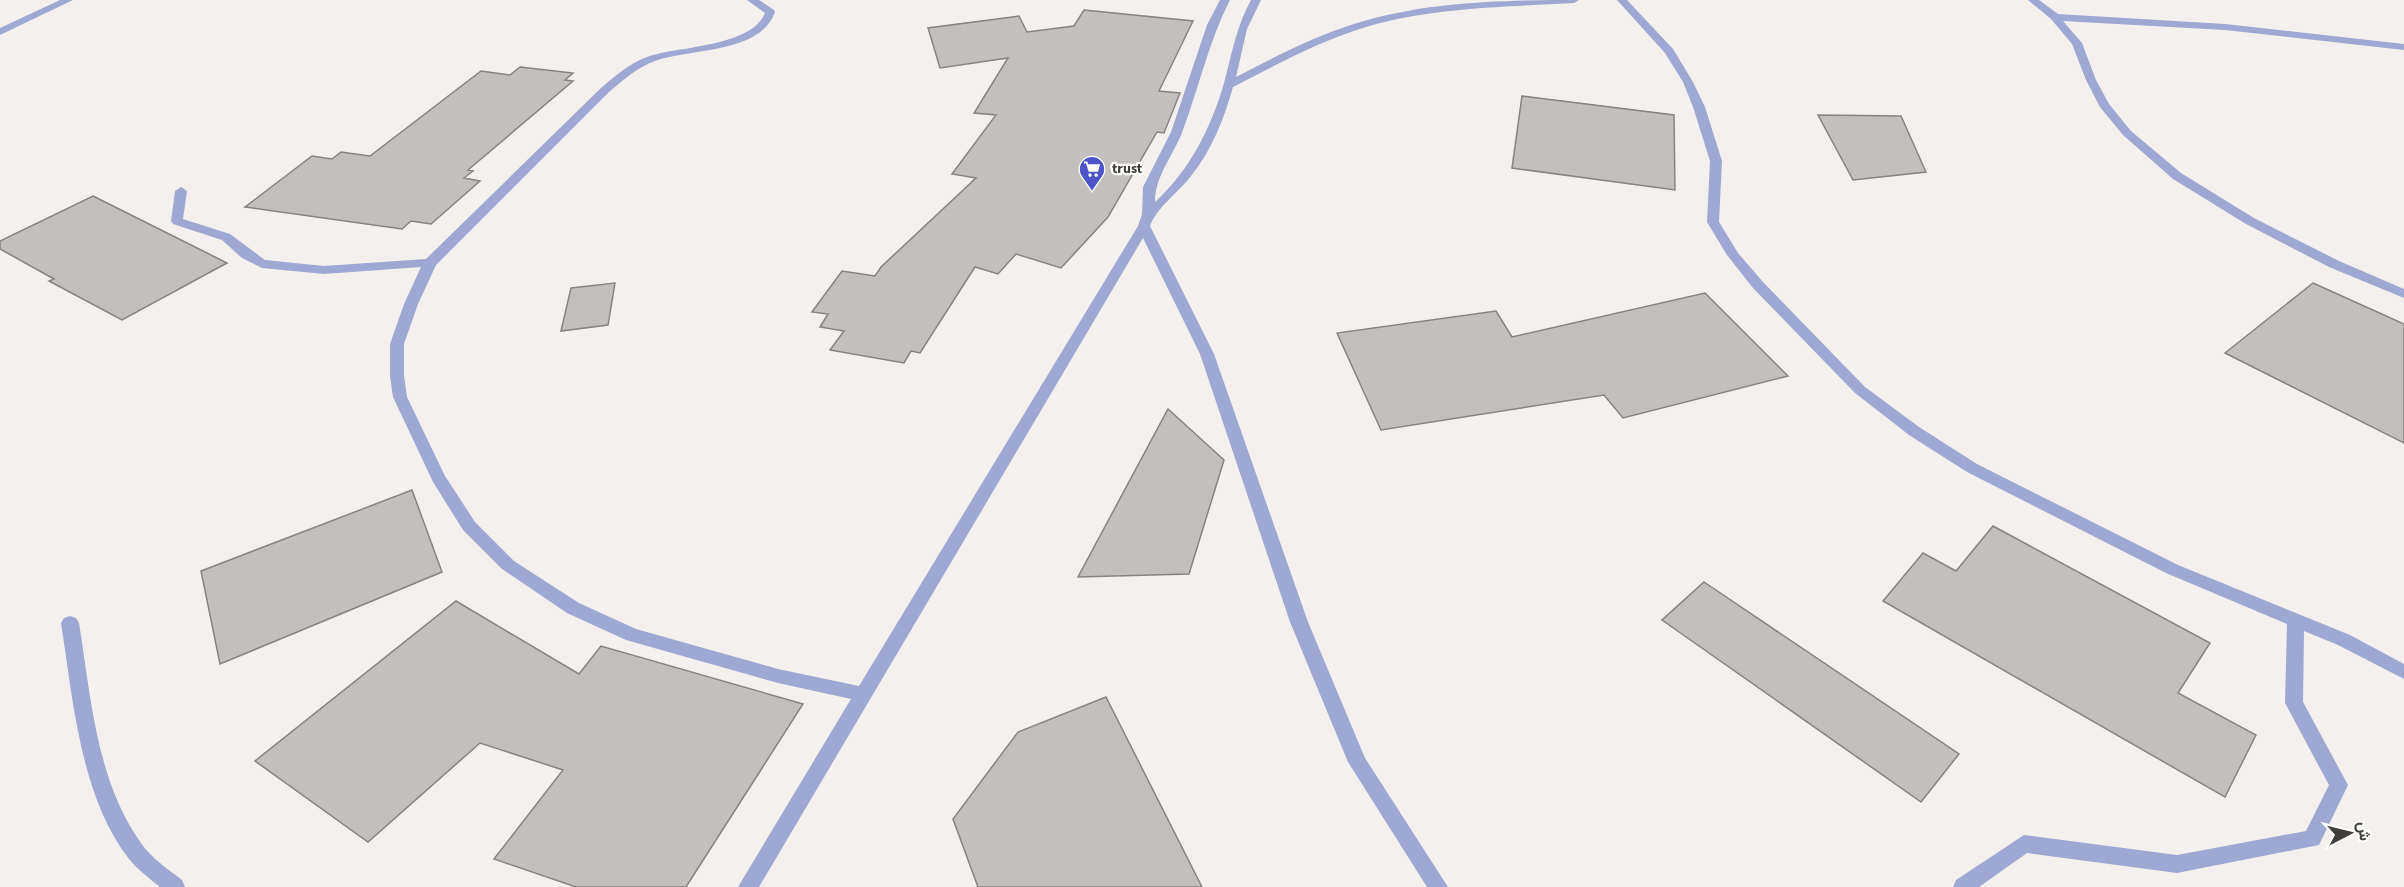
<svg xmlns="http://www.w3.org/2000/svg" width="2404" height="887" viewBox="0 0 2404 887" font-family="'Source Sans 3',Vazirmatn,sans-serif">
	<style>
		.building { fill: #c3bfbd; stroke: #878381; stroke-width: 1.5 }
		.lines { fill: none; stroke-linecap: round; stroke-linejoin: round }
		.minor { fill: #9fa8d3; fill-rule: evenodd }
		.labels { text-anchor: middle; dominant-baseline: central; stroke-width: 4.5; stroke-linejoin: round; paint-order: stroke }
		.far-poi-label { font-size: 14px; font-weight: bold; fill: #3e3d3c; stroke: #fefefd; text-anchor: start }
	</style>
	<rect width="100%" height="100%" fill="#f4f0ed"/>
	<path class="building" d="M1084 10 1193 21 1159 91 1180 93 1164 133 1157 132 1108 217 1061 268 1016 254 998 274 975 267 920 353 911 351 904 363 830 350 844 331 820 327 828 314 812 312 842 271 875 276 881 267 976 178 952 174 996 115 974 113 1008 58 940 68 928 28 1019 16 1027 32 1074 26Z
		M520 67 573 73 565 80 573 81 468 170 473 171 464 178 480 181 431 224 411 221 402 229 245 207 312 156 332 159 341 152 370 156 481 71 510 75Z
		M1522 96 1674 115 1675 190 1512 168Z
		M1818 115 1901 116 1926 172 1853 180Z
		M93 196 227 263 122 320 49 281 54 279 0 249V241Z
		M615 283 608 325 561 331 571 288Z
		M2313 283 2404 324V443L2225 353Z
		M1705 293 1788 376 1623 418 1604 395 1381 430 1337 333 1496 311 1512 337Z
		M1168 409 1224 460 1189 574 1078 577Z
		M412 490 442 572 220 664 201 571Z
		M1993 526 2210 643 2178 693 2256 735 2225 797 1883 601 1923 553 1956 571Z
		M1704 582 1959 754 1921 802 1662 620Z
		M456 601 579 674 601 646 803 704 686 887H576L494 859 563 770 480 743 368 842 255 761Z
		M1106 697 1202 887H978L953 819 1018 732Z"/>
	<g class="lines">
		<path class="minor" d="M60 0H73L0 35V28Z
			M747 0H759L774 10 775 12C760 54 691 48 655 61 638 67 623 80 609 92L436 265 418 304 404 344V376L407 397 445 476 475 522 514 561 579 603 636 629 778 669 859 686 1138 226 1142 214 1143 187 1171 132 1207 25 1220 0H1230C1209 41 1199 87 1183 130 1174 155 1155 175 1155 202 1190 170 1211 128 1224 83 1232 54 1236 27 1251 0H1261L1247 29 1236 77C1275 57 1314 36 1357 23 1429 1 1505 0 1579 0L1574 3C1505 7 1433 7 1366 27 1319 41 1276 65 1233 87 1224 119 1212 150 1191 176 1179 192 1157 207 1150 226L1214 354 1308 622 1365 758 1448 887H1427L1348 762 1290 622 1200 354 1143 238 759 887H738L851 699 778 683 626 640 567 613 502 569 463 530 433 482 393 397 390 376V344L404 304 421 267 324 274 262 268 242 258 222 240 173 224 171 221 175 191 181 187 187 191 183 219 230 234 265 260 324 266 426 259 601 88C615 76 630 63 647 57 678 46 752 47 765 13Z
			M1617 0H1627L1673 49 1693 82 1705 107 1722 161 1719 222 1738 253 1763 282 1865 387 1919 427 1977 464 2178 565 2350 635 2404 664V679L2338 645 2304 631 2303 702 2348 785 2319 845 2177 873 2027 853 1979 887H1953L1956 880 2024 835 2177 855 2306 831 2329 785 2285 703 2287 624 2166 573 1967 472 1909 435 1855 393 1753 288 1727 255 1707 222 1710 161 1693 107 1683 82 1665 53Z
			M2028 0H2039L2058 14 2225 24 2404 44V50L2225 30 2063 21 2082 43 2096 80 2109 104 2131 131 2181 173 2254 218 2339 261 2404 289V298L2329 267 2246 224 2173 179 2123 135 2100 107 2086 80 2072 44 2051 19Z
			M70 616 76 618 79 623C91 697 96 780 141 843 151 858 168 869 182 880L185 887H160C149 878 138 870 129 859 80 796 73 699 61 623L64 618Z"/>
	</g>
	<defs>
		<g id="supermarket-pin" transform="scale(1.35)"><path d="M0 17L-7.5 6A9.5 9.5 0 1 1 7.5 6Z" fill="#4d53c9" stroke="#fefefd"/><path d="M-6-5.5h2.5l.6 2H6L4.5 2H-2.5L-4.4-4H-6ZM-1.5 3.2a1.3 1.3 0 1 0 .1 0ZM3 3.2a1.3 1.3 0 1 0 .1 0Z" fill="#fff"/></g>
	</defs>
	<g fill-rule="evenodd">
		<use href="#supermarket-pin" x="1092" y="169"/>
	</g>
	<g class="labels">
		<g class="far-poi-label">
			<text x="1112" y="169">trust</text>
		</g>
	</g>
	<g transform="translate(2350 833) rotate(83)" stroke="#fefefd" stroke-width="4.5" paint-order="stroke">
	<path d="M0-4.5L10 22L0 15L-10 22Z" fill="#3e3d3c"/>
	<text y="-9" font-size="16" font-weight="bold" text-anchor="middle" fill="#3e3d3c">ش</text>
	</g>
</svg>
